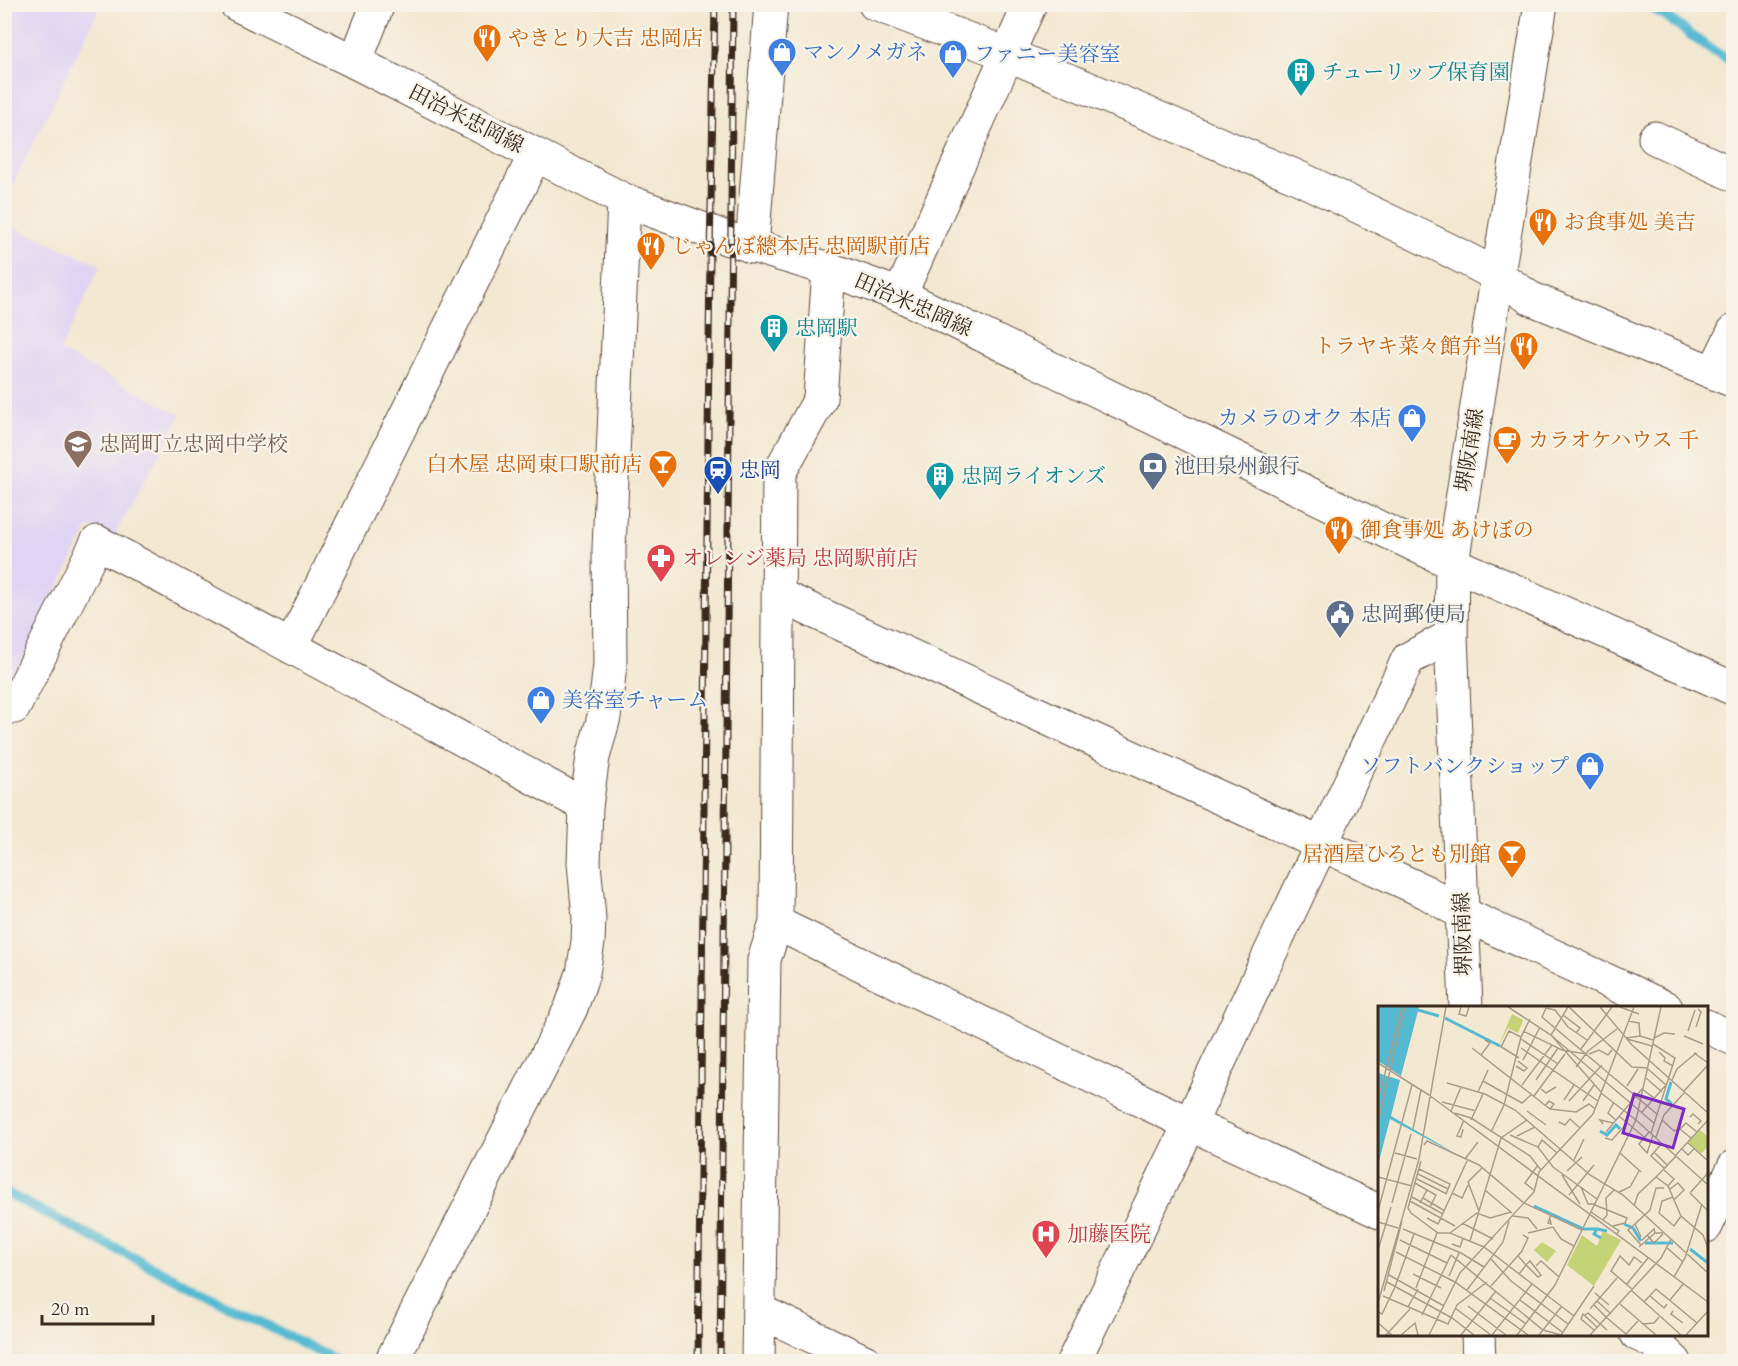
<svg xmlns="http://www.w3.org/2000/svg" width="1738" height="1366" viewBox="0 0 1738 1366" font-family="Cardo,'Noto Serif JP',serif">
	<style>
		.built { fill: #e0d4f4 }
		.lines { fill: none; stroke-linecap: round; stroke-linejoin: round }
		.stream { stroke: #54bad2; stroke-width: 10 }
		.minor-casing { stroke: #574639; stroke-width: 35 }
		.tertiary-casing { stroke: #574639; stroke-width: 35 }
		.secondary-casing { stroke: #574639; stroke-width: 35 }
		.minor { stroke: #fff; stroke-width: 33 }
		.tertiary { stroke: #fff; stroke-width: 33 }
		.secondary { stroke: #fff; stroke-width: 33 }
		.rail-casing { stroke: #3b2a1e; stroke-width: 7 }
		.rail { stroke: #f7f3e8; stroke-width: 4.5; stroke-dasharray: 14; stroke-linecap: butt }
		.labels { text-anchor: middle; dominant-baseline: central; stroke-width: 4.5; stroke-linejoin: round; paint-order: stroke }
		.food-label { font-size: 21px; fill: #c56008; stroke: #f7f3e8; text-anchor: start }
		.shop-label { font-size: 21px; fill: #366cbe; stroke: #f7f3e8; text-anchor: start }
		.culture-label { font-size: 21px; fill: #0d838f; stroke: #f7f3e8; text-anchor: start }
		.street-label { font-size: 21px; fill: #3b2a1e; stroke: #f7f3e8 }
		.education-label { font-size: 21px; fill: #785e54; stroke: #f7f3e8; text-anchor: start }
		.service-label { font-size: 21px; fill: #4e5e75; stroke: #f7f3e8; text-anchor: start }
		.transit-label { font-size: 21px; fill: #164399; stroke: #f7f3e8; text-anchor: start }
		.health-label { font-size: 21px; fill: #be3a42; stroke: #f7f3e8; text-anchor: start }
		.inset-river { fill: none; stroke: #54bad2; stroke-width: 3 }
		.inset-road { fill: none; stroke: #a99c89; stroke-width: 1.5 }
		.view { fill: #7b2cbf; fill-opacity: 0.15; stroke: #7b2cbf; stroke-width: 3 }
		.inset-edge { fill: none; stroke: #3b2a1e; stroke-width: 3 }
	</style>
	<rect width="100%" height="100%" fill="#f7f3e8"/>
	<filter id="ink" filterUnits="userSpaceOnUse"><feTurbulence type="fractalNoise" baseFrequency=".0167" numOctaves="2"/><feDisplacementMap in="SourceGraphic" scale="12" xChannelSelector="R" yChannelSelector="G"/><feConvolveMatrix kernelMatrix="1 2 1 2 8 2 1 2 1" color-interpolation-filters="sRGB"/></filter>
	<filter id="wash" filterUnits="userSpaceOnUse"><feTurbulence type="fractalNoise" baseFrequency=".008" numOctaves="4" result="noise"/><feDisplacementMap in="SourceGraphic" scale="24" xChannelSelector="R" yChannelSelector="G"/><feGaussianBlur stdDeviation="1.35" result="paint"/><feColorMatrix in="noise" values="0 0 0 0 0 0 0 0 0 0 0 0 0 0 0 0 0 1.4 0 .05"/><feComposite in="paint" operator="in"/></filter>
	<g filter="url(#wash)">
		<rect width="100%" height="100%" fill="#f3e8d1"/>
		<path class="built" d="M5 4 101 5 5 201 4 5Z
			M5 223 101 265 60 351 181 415 113 538 89 526 10 686 5 683Z"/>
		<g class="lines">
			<path class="stream" d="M1646 4C1677 20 1701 48 1734 62
				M4 1192 339 1362"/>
		</g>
	</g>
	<g filter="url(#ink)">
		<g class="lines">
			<g class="minor-casing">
				<path id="minor" d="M875 4 1007 54 1295 176 1445 248 1497 275 1530 298 1734 381
					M355 62 378 4
					M1655 138 1734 175
					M752 247 771 4
					M900 295 1030 4
					M1714 372 1734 331
					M1452 563 1734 689
					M778 595 1426 892 1463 914 1666 1008
					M291 647 535 155
					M4 702 14 707 97 542 586 806
					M776 923 1190 1124 1380 1212
					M1706 1026 1734 1039
					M1706 1226 1734 1167
					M760 1311 866 1362
					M1637 1334 1654 1342 1675 1362
					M758 1362 764 960 776 923 779 473 820 399 829 269
					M1073 1362 1190 1124 1408 659 1451 636"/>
			</g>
			<g class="tertiary-casing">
				<path id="tertiary" d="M391 1362 571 1008 583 973 588 942 589 918 584 863 586 806 593 757 604 717 610 665 609 549 624 200"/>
			</g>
			<g class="secondary-casing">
				<path id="secondary" d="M236 4 355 62 624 200 729 239 829 269 900 295 1452 563
					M1466 1008 1451 636 1452 563 1541 4
					M1478 1334 1479 1362"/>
			</g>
			<use href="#minor" class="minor"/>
			<use href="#tertiary" class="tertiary"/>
			<use href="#secondary" class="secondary"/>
			<g class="rail-casing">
				<path id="rail" d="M698 1362 710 254 715 4
					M720 1362 733 4"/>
			</g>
			<use href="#rail" class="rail"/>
		</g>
	</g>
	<defs>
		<g id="restaurant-pin" transform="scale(1.5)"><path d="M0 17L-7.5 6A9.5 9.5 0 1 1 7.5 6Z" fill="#e8710a" stroke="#f7f3e8"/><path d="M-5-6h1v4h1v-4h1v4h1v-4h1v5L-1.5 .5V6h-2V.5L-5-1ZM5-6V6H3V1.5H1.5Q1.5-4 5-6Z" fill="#fff"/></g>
		<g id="shop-pin" transform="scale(1.5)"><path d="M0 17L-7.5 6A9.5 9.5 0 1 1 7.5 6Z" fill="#3f7fe0" stroke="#f7f3e8"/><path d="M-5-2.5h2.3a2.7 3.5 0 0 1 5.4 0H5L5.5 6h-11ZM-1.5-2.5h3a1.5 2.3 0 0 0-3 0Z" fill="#fff"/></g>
		<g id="building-pin" transform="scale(1.5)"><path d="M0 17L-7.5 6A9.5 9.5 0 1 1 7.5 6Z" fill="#0f9aa8" stroke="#f7f3e8"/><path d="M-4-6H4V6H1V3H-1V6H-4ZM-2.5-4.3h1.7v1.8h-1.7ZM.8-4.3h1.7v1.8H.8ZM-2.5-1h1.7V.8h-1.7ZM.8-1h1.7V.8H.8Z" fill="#fff"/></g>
		<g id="cafe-pin" transform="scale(1.5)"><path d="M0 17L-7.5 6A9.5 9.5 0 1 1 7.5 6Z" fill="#e8710a" stroke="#f7f3e8"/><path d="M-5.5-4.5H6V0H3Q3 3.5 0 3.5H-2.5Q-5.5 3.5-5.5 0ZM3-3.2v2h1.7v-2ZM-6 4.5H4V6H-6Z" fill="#fff"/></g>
		<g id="school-pin" transform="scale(1.5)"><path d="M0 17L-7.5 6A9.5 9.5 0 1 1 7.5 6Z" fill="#8d6e63" stroke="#f7f3e8"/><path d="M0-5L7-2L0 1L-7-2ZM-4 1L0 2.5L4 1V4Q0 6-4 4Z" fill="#fff"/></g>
		<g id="bar-pin" transform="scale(1.5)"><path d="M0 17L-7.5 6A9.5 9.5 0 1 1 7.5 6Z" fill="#e8710a" stroke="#f7f3e8"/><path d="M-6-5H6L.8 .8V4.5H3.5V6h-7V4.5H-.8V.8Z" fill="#fff"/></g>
		<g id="bank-pin" transform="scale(1.5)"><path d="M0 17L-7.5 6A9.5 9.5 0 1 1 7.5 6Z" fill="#5c6f8a" stroke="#f7f3e8"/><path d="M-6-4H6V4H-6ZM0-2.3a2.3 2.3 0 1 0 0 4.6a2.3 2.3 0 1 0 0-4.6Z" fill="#fff"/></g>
		<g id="station-pin" transform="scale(1.5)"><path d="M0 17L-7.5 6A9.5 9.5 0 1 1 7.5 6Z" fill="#1a4fb4" stroke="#f7f3e8"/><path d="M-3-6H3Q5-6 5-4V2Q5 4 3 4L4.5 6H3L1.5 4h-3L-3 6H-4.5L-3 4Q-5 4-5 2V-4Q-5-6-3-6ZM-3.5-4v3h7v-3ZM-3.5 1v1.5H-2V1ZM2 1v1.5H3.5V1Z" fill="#fff"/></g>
		<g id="pharmacy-pin" transform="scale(1.5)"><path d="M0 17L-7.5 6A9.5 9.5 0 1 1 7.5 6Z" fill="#e0444e" stroke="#f7f3e8"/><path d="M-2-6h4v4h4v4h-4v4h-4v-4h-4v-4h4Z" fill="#fff"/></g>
		<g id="civic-pin" transform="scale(1.5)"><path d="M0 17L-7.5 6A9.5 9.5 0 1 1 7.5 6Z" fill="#5c6f8a" stroke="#f7f3e8"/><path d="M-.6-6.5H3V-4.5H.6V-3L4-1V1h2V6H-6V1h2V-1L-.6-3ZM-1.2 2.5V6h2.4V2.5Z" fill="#fff"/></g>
		<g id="hospital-pin" transform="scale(1.5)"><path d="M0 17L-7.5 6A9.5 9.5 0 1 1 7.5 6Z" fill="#e0444e" stroke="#f7f3e8"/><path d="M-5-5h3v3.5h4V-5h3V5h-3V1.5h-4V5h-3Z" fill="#fff"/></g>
	</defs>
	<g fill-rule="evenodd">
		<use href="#restaurant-pin" x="487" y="38"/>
		<use href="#shop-pin" x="782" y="52"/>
		<use href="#shop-pin" x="953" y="54"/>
		<use href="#building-pin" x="1301" y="72"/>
		<use href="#restaurant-pin" x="1543" y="222"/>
		<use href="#restaurant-pin" x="651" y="246"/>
		<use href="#building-pin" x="774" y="328"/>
		<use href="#restaurant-pin" x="1524" y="346"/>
		<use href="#shop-pin" x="1412" y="418"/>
		<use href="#cafe-pin" x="1507" y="440"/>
		<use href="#school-pin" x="78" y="444"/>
		<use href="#bar-pin" x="663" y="464"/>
		<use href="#bank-pin" x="1153" y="466"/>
		<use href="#station-pin" x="718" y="470"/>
		<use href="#building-pin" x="940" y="476"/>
		<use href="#restaurant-pin" x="1339" y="530"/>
		<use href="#pharmacy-pin" x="661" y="558"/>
		<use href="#civic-pin" x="1340" y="614"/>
		<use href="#shop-pin" x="541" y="700"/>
		<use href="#shop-pin" x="1590" y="766"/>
		<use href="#bar-pin" x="1512" y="854"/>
		<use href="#hospital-pin" x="1046" y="1234"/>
	</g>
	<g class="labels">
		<g class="food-label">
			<text x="508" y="38">やきとり大吉 忠岡店</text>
			<text x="1564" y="222">お食事処 美吉</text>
			<text x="672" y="246">じゃんぼ總本店 忠岡駅前店</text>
			<text x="1503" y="346" text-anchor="end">トラヤキ菜々館弁当</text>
			<text x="1528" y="440">カラオケハウス 千</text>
			<text x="642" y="464" text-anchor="end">白木屋 忠岡東口駅前店</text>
			<text x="1360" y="530">御食事処 あけぼの</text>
			<text x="1491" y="854" text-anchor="end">居酒屋ひろとも別館</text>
		</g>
		<g class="shop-label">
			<text x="803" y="52">マンノメガネ</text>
			<text x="974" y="54">ファニー美容室</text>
			<text x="1391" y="418" text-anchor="end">カメラのオク 本店</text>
			<text x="562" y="700">美容室チャーム</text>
			<text x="1569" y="766" text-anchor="end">ソフトバンクショップ</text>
		</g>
		<g class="culture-label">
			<text x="1322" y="72">チューリップ保育園</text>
			<text x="795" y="328">忠岡駅</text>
			<text x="961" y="476">忠岡ライオンズ</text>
		</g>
		<g class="street-label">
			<text transform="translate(466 119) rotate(27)">田治米忠岡線</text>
			<text transform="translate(913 305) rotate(24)">田治米忠岡線</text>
			<text transform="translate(1470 450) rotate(-81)">堺阪南線</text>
			<text transform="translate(1463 934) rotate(-92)">堺阪南線</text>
		</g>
		<g class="education-label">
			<text x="99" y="444">忠岡町立忠岡中学校</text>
		</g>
		<g class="service-label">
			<text x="1174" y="466">池田泉州銀行</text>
			<text x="1361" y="614">忠岡郵便局</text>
		</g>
		<g class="transit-label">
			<text x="739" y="470">忠岡</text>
		</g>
		<g class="health-label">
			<text x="682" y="558">オレンジ薬局 忠岡駅前店</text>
			<text x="1067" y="1234">加藤医院</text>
		</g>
	</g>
	<g transform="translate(1378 1006)">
		<rect width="330" height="330" fill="#f3e8d1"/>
		<path d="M134 8 145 14 140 27 130 22 121 39ZM322 124 330 131V140L323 148 310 136ZM225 225 243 234 216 280 189 259 204 229 219 240ZM164 236 178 245 169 256 156 244Z" fill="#c3d376"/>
		<path d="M0 1H41L23 70 0 55ZM0 67 22 74 13 110 85 152 12 113 0 159Z" fill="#54bad2"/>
		<path class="inset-river" d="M40 4 61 10M67 12 122 40M293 76 288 93 294 98M222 125 229 129 238 119 242 123M156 200 206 223H219M246 218 255 222 263 235M223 232 216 228 219 223 229 225M267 237H295M312 243 330 257"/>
		<path class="inset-road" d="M83 1 81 8 88 10 91 1M130 1 173 29 223 86M191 1 254 61 270 62M222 1 254 39 330 107M242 1 261 8M185 9 202 22 198 27M250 15 261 17 262 30M318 21 323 6 320 3M145 25 184 44 208 48M310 25 317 4M173 29 190 1M174 30 277 118M306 30 325 38M248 32 262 30 275 34M276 32 286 27 297 28M143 33 180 58M249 33 274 40M209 34 190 21 177 4 168 2 164 11 280 109M122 40 141 52M123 41 131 25 143 31M94 42 172 103 198 106 211 98 217 103M143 42 220 95M203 43 234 1M281 46 287 52 286 55 295 60M211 48 221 44 230 49 234 44M319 48 316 47 330 57M103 49 112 37 107 34M145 54 162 21M0 57 51 89M138 60 146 65 149 62 140 55M198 61 210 45 239 23M270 63 288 79M268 72 284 86M158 74 180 42M294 74 299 63 317 48M105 75 144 97 154 88M69 77 107 88 137 104 212 169 245 189 330 267M144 79 174 39M249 80 260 63M163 83 168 87 178 81M306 85 330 59M100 86 110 64M223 87 258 114M51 89 330 296M156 90 187 48M0 94 24 1M186 94 196 79M191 95 224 59M205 95 216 79M64 96 98 105M236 96 230 107 238 114M167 100 171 95 176 98 172 103M73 105 83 81M149 105 168 119M77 107 93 112 152 150 163 164M263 107 288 79M241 110 272 136M312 111 315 108 323 115 320 118M93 114 105 88M258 114 330 179M284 114 296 125 302 123M0 116 27 1M181 116 187 119 192 113 202 122M225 118 222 114 235 117M35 123 43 84M85 123 83 131 79 130 86 114M113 126 126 99 143 31 152 13M228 126 264 83 284 98M271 126 261 138 269 147 275 129M273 127 297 52 275 38M132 129 160 141 175 161 219 193M139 130 157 121M278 131 286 109 307 86M227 132 234 134 249 117M313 132 302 123 308 117 319 126M309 136 330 155M284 137 273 150 287 163M46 139 49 135 101 159 146 197 204 224M160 141 164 134 179 147M303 142 310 149 316 143M17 147 39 153M242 147 263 166M277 147 290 160M298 149 330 114M87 153 100 136M196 154 206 133M43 155 30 202 33 207 60 227H72L106 241 196 310M41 163 72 178 68 188M286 164 296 173 290 180M189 165 204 151M40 168 70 183M184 169 202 198M0 171 34 180M278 171 298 150M39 173 69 188M37 177 49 184 42 197M203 181 210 198H218M292 183 300 177 306 184 296 194M49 184 58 189 52 201M107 184 134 207M157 185 147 177 160 159M241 186 252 181 261 165M74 187 84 192 90 179M312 187 330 167M312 187 330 205M191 189 216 159M34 191 65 208M295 191 284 195 281 207 296 220 303 210M45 192 67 205M32 195 77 220M14 197 33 128M217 199 249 212 247 217 235 220M256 200 260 188 278 171 290 180 303 210 325 229 330 242M0 205 34 79M101 205 90 176 104 162M213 206 241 225 238 229M135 210 150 212 159 223M49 212 60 218 89 155M172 213 173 218 170 217 172 211 174 208M225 214 229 209 228 192 236 184M0 216 20 222M84 217 115 233M257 218 250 224 263 239M25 223 83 247 106 261M72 227 99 207 112 212 133 206M150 227 175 221 183 233 196 240M269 229 276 237 285 228M263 231 257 218 272 204 278 182H286M22 234 69 257M264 234 276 223 277 227M92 235 123 132 149 114M74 238 82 241 85 232M261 241 277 227H285M288 241 305 256M0 244 13 201M18 246 77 276 150 329M73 249 165 324 183 329M140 250 148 259 160 271 163 269 152 255 148 259 141 268M112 252 133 275 190 318M158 260 163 255 181 271M35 268 63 282M11 269 66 300M71 270 81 247M296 271 307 252 324 198M9 276 74 312 96 329M248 279 270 252M113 280 144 245 150 232 145 229M38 282 59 227M254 283 233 265 242 250 251 259 256 251 264 257M89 284 125 236 131 215M253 284 303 329M6 285 24 215M217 287 231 299M5 290 70 318 79 299 109 276M272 290 286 302 289 298M112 292 148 318M142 294 184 326M292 294 306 277M219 295 233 308M266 296 278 283 319 317M0 297 41 153 68 1M242 298 278 329M216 299 229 312M90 300 128 329M30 301 40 283M77 302 113 329M212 303 239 272M295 305 293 308 305 317M0 306 4 308 17 281 36 228M44 309 73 249M207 309 210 307 229 324M229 312 248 328 260 315M0 317 14 329M264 318 276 317 281 311M216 324 203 313 205 308 219 321M8 329 32 303M23 329 37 317 40 329M51 329 82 267 156 186 161 166 215 108 256 1M83 329 118 285M114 329 154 278M139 329 177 279 258 114 283 1M161 329 184 300M183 329 216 280M212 329 283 252 293 233M308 329 330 305"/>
		<path class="view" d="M256 88 306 103 295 142 245 127Z"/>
		<rect width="330" height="330" class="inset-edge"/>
	</g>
	<rect width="1738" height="1366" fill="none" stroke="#f7f3e8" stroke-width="24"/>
	<path d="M42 1315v9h111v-9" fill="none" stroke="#3b2a1e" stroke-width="3"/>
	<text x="51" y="1315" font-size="18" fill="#3b2a1e" stroke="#f7f3e8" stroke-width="4.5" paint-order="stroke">20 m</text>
</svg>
